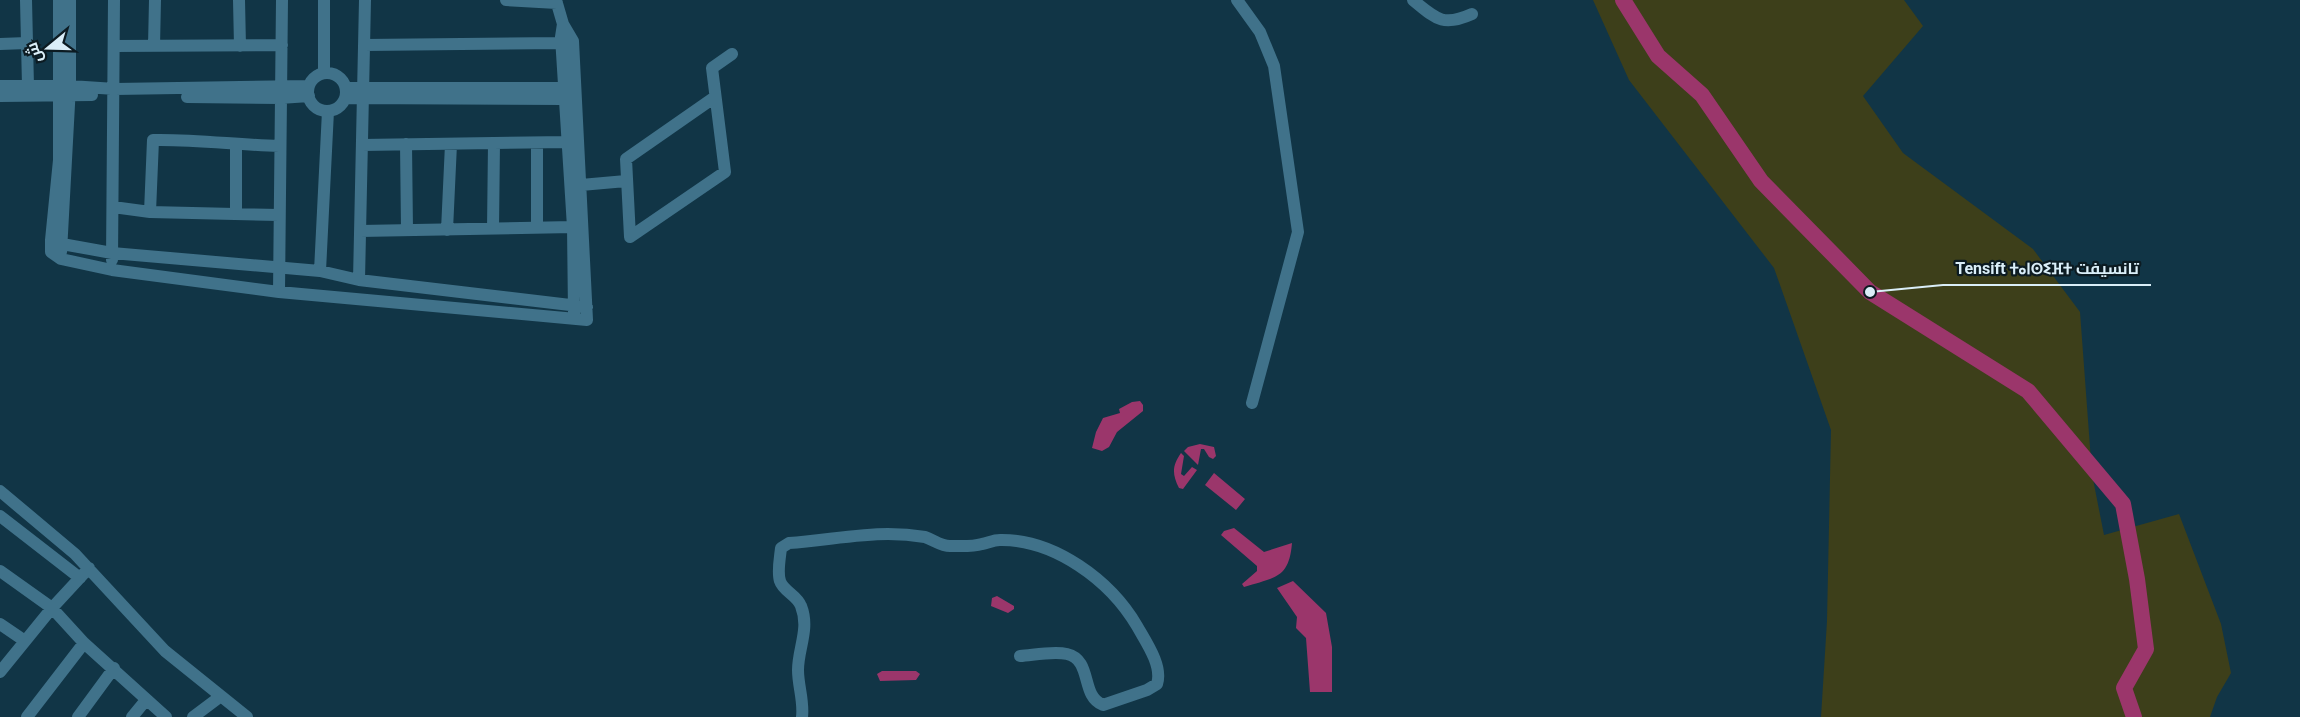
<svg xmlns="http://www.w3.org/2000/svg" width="2300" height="717" viewBox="0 0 2300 717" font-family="Roboto,Cairo,'Noto Sans Tifinagh',sans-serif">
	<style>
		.green { fill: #3d3f1a }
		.water { fill: #9b366b }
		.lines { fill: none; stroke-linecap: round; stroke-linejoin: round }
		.river { stroke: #9b366b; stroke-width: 16 }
		.street { stroke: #40728a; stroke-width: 12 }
		.leader { fill: none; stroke: #daeef8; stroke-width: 2 }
		.callout-dot { fill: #daeef8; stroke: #0c1b22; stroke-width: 2 }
		.callout-label { font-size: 16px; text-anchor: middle; font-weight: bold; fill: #daeef8; stroke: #0c1b22; stroke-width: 4.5; stroke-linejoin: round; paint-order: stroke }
	</style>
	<rect width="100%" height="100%" fill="#113546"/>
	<path class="green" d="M1593 0H1904L1923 26 1863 96 1903 153 2033 249 2080 312 2092 474 2104 535 2179 514 2221 624 2231 673 2217 697 2210 717H1821L1827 621 1831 430 1774 268 1629 80Z"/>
	<path class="water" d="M1140 401 1143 405V411L1117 432 1109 447 1102 451 1092 448 1096 432 1103 418 1120 413 1119 409 1132 402Z
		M1200 444 1214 447 1216 456 1213 459 1209 457 1204 449H1201L1198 465 1184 451 1188 447Z
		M1181 453 1184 456 1181 474 1184 476 1192 467 1197 470 1183 489 1179 488C1172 474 1172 466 1181 453Z
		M1214 473 1245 499 1236 510 1205 485Z
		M1234 528 1264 552 1292 543C1289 579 1275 577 1244 587L1242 584 1257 571V566L1221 535 1224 531Z
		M1293 581 1326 613 1332 647V692H1310L1306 638 1296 628 1297 617 1277 588Z
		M997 596 1014 606V609L1008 613 991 606 992 598Z
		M882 671H916L920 674 916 680 880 681 877 674Z"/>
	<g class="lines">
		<path class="river" d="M1623 0 1658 56 1702 95 1761 181 1870 292 2028 391 2123 504 2137 579 2146 649 2124 688 2134 717"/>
		<path class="street" d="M26 0 28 86
			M59 0V160L51 240V252L61 259 112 270 279 292 587 320 573 41 563 24 556 0
			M239 0 240 46
			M324 0V73
			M506 0 557 3
			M1237 0 1260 32 1274 66 1298 232 1252 403
			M1413 0C1436 19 1443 27 1472 14
			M563 24 561 37 573 227 574 313
			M0 44 27 43
			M364 45 561 43
			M114 46 282 45
			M154 46 155 0
			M308 92a19 19 0 1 1 38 0a19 19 0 1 1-38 0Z
			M0 86H70L115 89 309 86
			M346 88H564
			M0 96 92 95
			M187 97 280 98 309 96
			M715 97 626 159 630 237 725 172 712 68 732 54
			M345 98 564 99
			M537 143V228
			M406 144 407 230
			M236 145V214
			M362 145 567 142
			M574 183 581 185 626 181
			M113 207 150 212 279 215
			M150 212 153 140C195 139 237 145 279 146
			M493 229 494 143
			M447 230 451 144
			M360 231 573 227
			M51 240 62 244 112 253 320 271 359 280 587 307
			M61 252 70 86V0
			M112 260 114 0
			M320 271 328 111
			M359 280 365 0
			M279 292 282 0
			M0 491 75 554 165 651 247 717
			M0 516 80 578
			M0 571 52 608 84 643 166 717
			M0 624 25 641
			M0 672 52 608 89 568
			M27 717 84 643
			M78 717 114 668
			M132 717 146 700
			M193 717 221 696
			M802 717C804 701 798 686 798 670 798 648 810 629 801 606 797 595 783 591 780 581 777 572 780 558 781 548L789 543C822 541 855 534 888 534 900 534 913 535 925 537 934 540 941 546 950 546 961 546 972 547 982 544 988 543 993 540 1000 540 1054 539 1110 580 1137 626 1146 642 1163 666 1157 684L1147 690 1103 705C1080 696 1093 660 1067 654 1053 651 1034 655 1020 656"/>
	</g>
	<path class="leader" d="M1870 292L1943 285H2151"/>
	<circle class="callout-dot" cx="1870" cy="292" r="6"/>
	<g class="callout-label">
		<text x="2047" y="274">Tensift ⵜⴰⵏⵙⵉⴼⵜ تانسيفت</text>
	</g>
	<g transform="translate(48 48) rotate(251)" stroke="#0c1b22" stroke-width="4.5" paint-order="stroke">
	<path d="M0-4.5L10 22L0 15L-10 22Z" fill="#daeef8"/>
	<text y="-9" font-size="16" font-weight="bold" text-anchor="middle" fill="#daeef8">ش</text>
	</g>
</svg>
